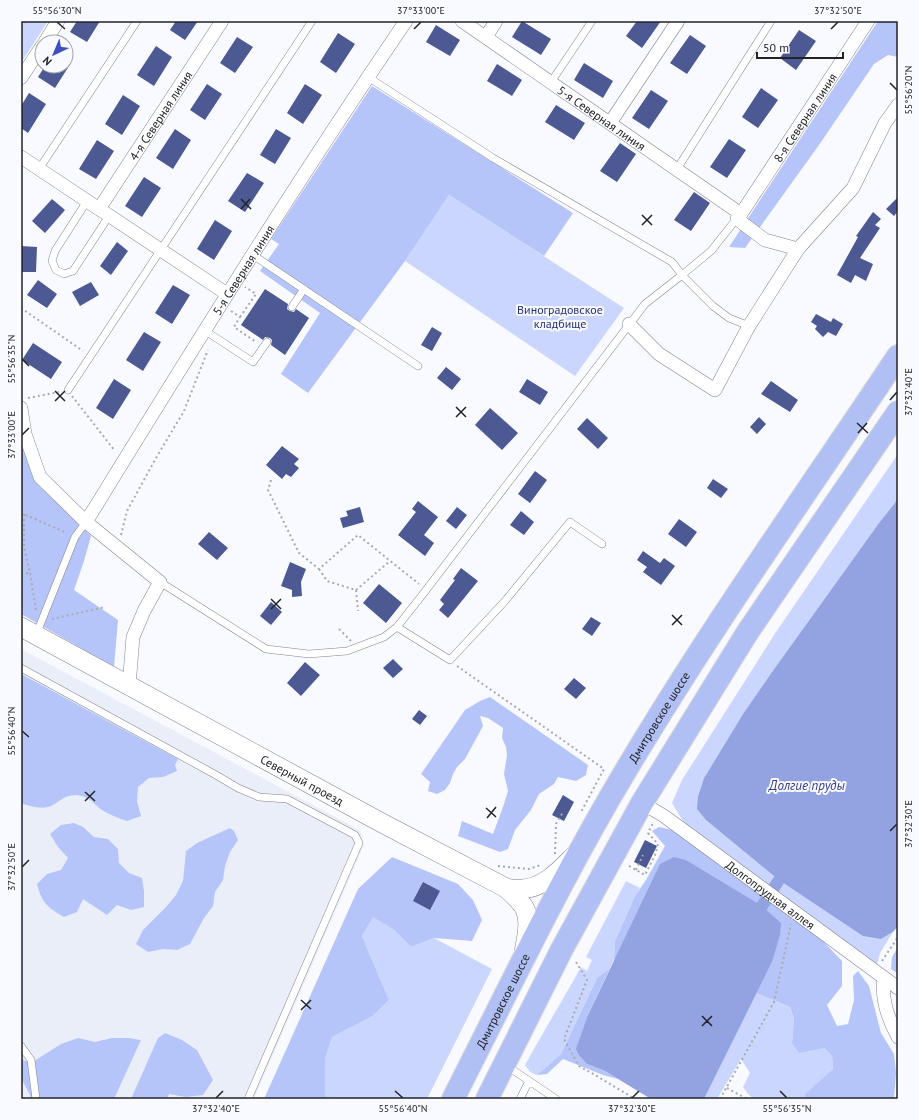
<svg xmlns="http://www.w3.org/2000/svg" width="919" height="1120" viewBox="0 0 919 1120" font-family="'PT Sans',sans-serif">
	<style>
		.built { fill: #eaeef9 }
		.green { fill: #cbd6fe }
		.forest { fill: #b6c5f9 }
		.water { fill: #93a3e2 }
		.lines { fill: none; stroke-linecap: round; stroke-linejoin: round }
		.canal { stroke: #93a3e2; stroke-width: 12 }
		.building { fill: #4c5992 }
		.lane-casing { stroke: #81848f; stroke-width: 8 }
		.street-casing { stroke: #81848f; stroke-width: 14 }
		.secondary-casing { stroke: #81848f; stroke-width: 20 }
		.highway-casing { stroke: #d7d7d8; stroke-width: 24 }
		.path { stroke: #a9aaae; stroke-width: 2; stroke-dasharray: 2 3; stroke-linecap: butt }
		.lane { stroke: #fff; stroke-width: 7 }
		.street { stroke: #fff; stroke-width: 13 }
		.secondary { stroke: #fff; stroke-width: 19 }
		.highway { stroke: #b1c0f4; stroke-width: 22 }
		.ticks { fill: none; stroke: #222327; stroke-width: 1.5 }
		.labels { text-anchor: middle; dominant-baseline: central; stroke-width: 4; stroke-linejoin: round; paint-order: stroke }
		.street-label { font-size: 12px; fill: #222327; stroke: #f9faff }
		.park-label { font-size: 12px; fill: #263078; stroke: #f9faff }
		.water-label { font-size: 13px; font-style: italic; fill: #313d87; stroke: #f9faff }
		.neatline { fill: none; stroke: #222327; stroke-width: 1.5 }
		.ticks-label { font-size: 10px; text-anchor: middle; fill: #222327 }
	</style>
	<rect width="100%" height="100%" fill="#f9faff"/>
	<path class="built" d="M21 649 360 830 364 845 254 1099H21Z"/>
	<path class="green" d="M21 21H48L21 63Z
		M449 195 624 308 575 376 405 261Z
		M898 454V499L879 523 772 672 743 714 704 778 698 796 881 939 893 932 880 953 877 965 684 823 672 803 682 780 776 632Z
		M626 881 640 888 635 896 615 941 614 959 610 968 597 978 561 1054 537 1075 530 1072 525 1065C543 1032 563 1000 581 967L587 971 592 960 586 957Z
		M373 916 393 929 411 947 434 938 492 969 427 1099H325V1059L332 1037 373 1016 389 1000 362 936Z
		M756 993 790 1007 794 1019 792 1043 824 1048 832 1056 833 1069 806 1094 805 1099H754L748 1094 743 1087 750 1073 741 1059 717 1099H704Z"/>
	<path class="forest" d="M878 21H898V57L888 55 874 64 819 145 745 248 729 247Z
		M372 86 573 213 544 256 449 195 405 261 308 393 281 374 320 313 260 271 279 244 271 239Z
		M21 439 36 481 91 536 84 561 74 590 118 620 114 667 21 614Z
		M21 674 178 759 175 765 177 771 163 777 149 778 138 787 137 801 141 816 127 821C118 818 110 815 102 810 92 803 90 796 76 795 62 795 57 805 48 807 39 809 29 806 21 803Z
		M490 697 588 765 586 775 576 781 558 777 554 784 539 794 531 810 515 830 508 849 500 852 458 836 462 821 493 834 503 807 508 791 504 774 507 755 506 747 502 738 503 728 488 718 480 716 483 726 465 759 457 767 453 774 450 783 445 790 437 794 428 791 430 782 421 774 465 710 480 701Z
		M74 823 83 827 94 837 108 839 118 849 119 863 129 873 142 878 144 891V907L131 910 117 905 107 915 83 899 77 912 64 917C47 907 42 903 37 884L47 874 61 870 68 858 58 847 50 834 61 825Z
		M659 827 673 830 819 937 842 961V986L827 1005 837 1026 848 1024 854 1000 853 976 858 971 869 986 881 1033 894 1054 896 1073 894 1099H805V1094L833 1069 832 1056 824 1048 799 1053 792 1043 794 1019 790 1007 756 993 772 962 614 959 615 941 635 896 646 880 665 846 652 831Z
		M230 828 234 831 238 840 230 852 225 866 223 880 215 892 213 906 204 918 190 944 177 950 163 949 148 952 136 944 143 930 166 907 176 895 183 881 186 851 197 843Z
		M392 857 458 884 473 900 482 920 472 941 434 938 411 947 393 929 373 917 362 936 389 1000 373 1016 332 1037 325 1059V1099H264L358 889Z
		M898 947V974L891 969 892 957Z
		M610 968 588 1015 587 1064 605 1071 618 1079 603 1075 563 1059 547 1074 537 1075 561 1054 597 978Z
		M165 1033 182 1040 197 1050 213 1080 203 1095 186 1097 169 1094 167 1099H131L158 1038Z
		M78 1038 95 1042 112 1038H129L141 1040 114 1099H32L21 1078V1059L31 1063 61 1044Z"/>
	<path class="water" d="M898 499V926L893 932 881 939 863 936 779 880 706 820 697 809 698 796 704 778 743 714 772 672 879 523Z
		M674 857 686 860 762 906 781 923 780 935 772 962 704 1099H651L605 1071 587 1064 579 1055 576 1049 588 1015 660 864Z"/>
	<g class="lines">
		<path class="canal" d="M762 906 779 880"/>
	</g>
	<path class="building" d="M77 21H100L87 42 70 32Z
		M176 21H198L185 40 170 30Z
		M522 21 551 39 541 55 512 37Z
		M637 21H661L642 48 626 36Z
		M436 25 460 40 450 56 426 42Z
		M799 30 816 41 796 70 780 58Z
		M338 33 355 44 336 73 320 62Z
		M690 35 706 46 687 74 670 63Z
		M237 37 253 47 235 73 220 63Z
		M156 46 172 57 154 86 137 75Z
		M584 63 613 81 603 98 574 80Z
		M497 64 522 80 512 96 487 81Z
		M45 66H69L55 88 38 77Z
		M207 84 222 94 205 120 190 110Z
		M305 84 322 95 303 124 287 113Z
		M761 88 778 100 758 128 742 117Z
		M651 90 668 101 649 129 632 118Z
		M29 93 46 104 28 133 21 128V106Z
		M123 95 140 106 122 135 105 124Z
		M556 105 585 123 574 140 545 122Z
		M175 129 191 140 173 169 156 158Z
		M276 129 291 138 275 164 260 155Z
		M729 139 746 150 727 178 710 167Z
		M97 140 114 151 96 179 79 169Z
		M620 143 636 154 617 182 600 171Z
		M247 173 264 183 245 212 228 201Z
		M144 177 161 188 142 217 125 206Z
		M694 192 710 203 691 231 674 220Z
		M898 197V211L894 216 886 209Z
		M52 199 65 210 45 233 32 221Z
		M873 212 881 219 875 225 880 228 860 258 873 264 866 281 855 275 851 283 837 275 858 237 856 236Z
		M215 220 232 231 214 260 197 249Z
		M117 242 128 251 111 275 100 266Z
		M21 246 37 247 36 272H21Z
		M38 280 57 294 47 308 27 295Z
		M91 282 99 295 80 306 72 292Z
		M173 285 190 295 172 324 155 313Z
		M265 289 288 304 287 309 290 311 294 312 296 309 309 318 285 355 271 345 272 340 270 338 265 337 263 340 241 325Z
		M816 314 831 322 833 318 843 324 836 336 828 332 823 337 815 329 817 326 811 322Z
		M432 327 442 333 432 351 421 345Z
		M144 332 161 342 143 371 126 360Z
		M33 343 62 362 51 379 22 360Z
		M446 367 461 379 452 390 437 378Z
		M114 379 131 390 113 419 96 408Z
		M527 379 548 392 540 405 519 392Z
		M771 381 798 400 790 412 761 394Z
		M490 408 518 433 502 450 475 425Z
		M759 417 766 424 757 434 750 427Z
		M587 418 608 438 598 449 577 429Z
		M282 446 299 459 294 464 299 468 291 477 286 474 282 479 266 465Z
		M535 471 547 480 530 503 518 494Z
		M713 479 728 489 721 498 707 488Z
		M418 501 438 517 424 535 434 543 425 556 398 535 416 512 412 509Z
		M360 507 364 522 343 528 340 518 348 516 346 511Z
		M457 507 467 515 456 529 446 521Z
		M521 511 534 522 524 535 510 525Z
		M679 519 697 532 686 547 668 534Z
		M209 532 228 548 217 560 198 544Z
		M643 551 660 563 664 558 675 566 661 585 643 572 647 567 637 560Z
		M290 562 306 569 301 582 302 596 292 597V590L281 586Z
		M461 568 478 581 448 618 439 610 444 604 440 600 455 580 453 579Z
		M379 584 402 603 386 623 363 603Z
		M271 602 282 612 271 625 260 616Z
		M591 617 601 623 592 636 582 629Z
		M393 659 403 669 393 678 383 668Z
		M305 662 320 675 301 696 287 683Z
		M574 678 586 688 576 699 564 689Z
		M419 710 427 716 420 725 412 719Z
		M563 795 574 802 564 821 552 815Z
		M645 840 657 846 646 868 634 862Z
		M423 882 440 891 430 910 413 901Z"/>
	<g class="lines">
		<g class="lane-casing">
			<path id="lane" d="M551 82 592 21
				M39 169 137 21
				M677 169 771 21
				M87 201 55 251 52 261 56 270 64 274 73 271 109 216
				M738 217 711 251 682 275 713 306 729 318 749 326
				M253 255 418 366
				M292 307 304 289
				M204 330 253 362 267 342
				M68 390 312 21
				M160 582 266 649 309 654 347 651 384 637 397 627 423 594 645 304 682 275 672 262 493 158 368 77
				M397 627 450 660 505 601 570 522 602 544
				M36 635 75 537 86 522
				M21 668 216 775 238 788 259 797 287 799 355 835 359 843 248 1099
				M21 1046 31 1060 36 1099
				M507 1066 556 1099
				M520 1099 529 1081"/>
		</g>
		<g class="street-casing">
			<g id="street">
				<path id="s1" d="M462 21 741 214 868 21"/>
				<path d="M486 37 496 21"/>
				<path d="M45 42 58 21"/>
				<path d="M21 78 42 46"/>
				<path d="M610 123 678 21"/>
				<path d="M21 157 227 294"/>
				<path id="s2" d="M99 209 222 21"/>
				<path d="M737 219 765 240 798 249"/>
				<path d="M629 324 659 354 715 390 749 326 798 249 853 188 885 123 898 105"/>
				<path d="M21 408 25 434 40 477 86 522 160 582 144 611 133 637 129 686"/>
				<path id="s3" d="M86 522C190 353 294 185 406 21"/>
				<path id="s4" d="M642 803 664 816 898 988"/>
				<path d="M884 978C881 999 888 1019 898 1037"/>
			</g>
		</g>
		<g class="secondary-casing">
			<g id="secondary">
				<path id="s5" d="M21 627 382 823 506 888C511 889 517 890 522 889 544 888 560 870 574 856"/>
				<path d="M506 888C512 894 521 901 525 909 531 922 526 939 524 953"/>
			</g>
		</g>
		<g class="highway-casing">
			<g id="highway">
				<path id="s6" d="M453 1099C507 993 558 885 619 782 705 636 804 497 898 356"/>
				<path d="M487 1099 562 949 642 803 747 633 898 412"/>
			</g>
		</g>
		<path class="path" d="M21 27 25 21
			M21 308 83 351
			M231 311 240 317 234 327 256 342
			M240 317 256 294 245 287
			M72 396 115 451
			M28 398 59 392
			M271 480 268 490 299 553 319 569 358 535 419 584
			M21 513 67 533
			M24 514V547L30 573 36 610
			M121 535 127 511 156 458 184 411 208 350
			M319 569 327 581 356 590 358 611
			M21 573H30
			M356 590 390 561
			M52 619 105 607
			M339 629 351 641
			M457 666 604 769 581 812
			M555 854 556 824 563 812
			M498 866 529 869 541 865
			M629 866 645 875 655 855 658 844 648 833 652 825 655 824
			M636 870 643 855
			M882 961 898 937
			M576 962 587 980 564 1039 579 1066 595 1075 635 1099
			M727 1088 747 1099
			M720 1099 774 1002 791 924"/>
		<use href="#lane" class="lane"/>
		<use href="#street" class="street"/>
		<use href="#secondary" class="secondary"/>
		<use href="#highway" class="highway"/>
	</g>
	<path class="ticks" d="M57 22 65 29M414 29 421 22M831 29 838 22M890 83 897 90M241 199 251 209M241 209 250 199M642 215 652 225M642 225 652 215M22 359 29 366M55 391 65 401M890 400 897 392M55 401 65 391M456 407 466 417M456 417 466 407M857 423 868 433M858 433 867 423M22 435 29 428M271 599 281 609M271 609 281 599M672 615 682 625M672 625 682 615M22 731 29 737M85 792 95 801M85 801 95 791M486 808 496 817M487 818 496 807M890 831 897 824M22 867 29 860M301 1000 311 1009M301 1010 311 1000M702 1016 712 1026M702 1026 712 1016M395 1091 403 1098M780 1091 787 1098M216 1098 223 1091M632 1098 639 1091"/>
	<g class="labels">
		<g class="street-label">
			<text stroke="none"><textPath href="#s2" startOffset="112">4-я Северная линия</textPath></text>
			<text stroke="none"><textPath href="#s1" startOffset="170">5-я Северная линия</textPath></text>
			<text stroke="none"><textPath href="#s1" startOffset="455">8-я Северная линия</textPath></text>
			<text stroke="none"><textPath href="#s3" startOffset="297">5-я Северная линия</textPath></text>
			<text stroke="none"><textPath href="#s6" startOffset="434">Дмитровское шоссе</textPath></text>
			<text stroke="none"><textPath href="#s5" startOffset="320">Северный проезд</textPath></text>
			<text stroke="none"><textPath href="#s4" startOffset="158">Долгопрудная аллея</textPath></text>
			<text stroke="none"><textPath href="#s6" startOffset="110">Дмитровское шоссе</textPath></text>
		</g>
		<g class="park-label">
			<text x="560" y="309">Виноградовское<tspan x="560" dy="14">кладбище</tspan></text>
		</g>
		<g class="water-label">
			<text x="807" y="785">Долгие пруды</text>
		</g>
	</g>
	<rect width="919" height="1120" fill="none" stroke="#f9faff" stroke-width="44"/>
	<g transform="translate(54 54) rotate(224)"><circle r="19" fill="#f9faff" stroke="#a3a4a9"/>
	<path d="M0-3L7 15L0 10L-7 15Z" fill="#404ec2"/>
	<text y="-6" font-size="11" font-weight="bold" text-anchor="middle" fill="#222327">N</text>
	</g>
	<path d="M757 52v6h86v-6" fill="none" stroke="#222327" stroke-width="2"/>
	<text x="763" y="52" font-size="12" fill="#222327" stroke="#f9faff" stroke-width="3" paint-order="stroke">50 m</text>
	<rect x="22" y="22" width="875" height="1076" class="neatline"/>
	<g class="ticks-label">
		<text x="57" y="14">55°56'30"N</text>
		<text x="421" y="14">37°33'00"E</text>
		<text x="838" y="14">37°32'50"E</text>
		<text transform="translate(908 90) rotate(-90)" y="4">55°56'20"N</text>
		<text transform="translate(11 359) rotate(-90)" y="4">55°56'35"N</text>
		<text transform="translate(908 392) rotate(-90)" y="4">37°32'40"E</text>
		<text transform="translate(11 435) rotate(-90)" y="4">37°33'00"E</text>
		<text transform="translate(11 731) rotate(-90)" y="4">55°56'40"N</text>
		<text transform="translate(908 824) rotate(-90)" y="4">37°32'30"E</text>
		<text transform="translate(11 867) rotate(-90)" y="4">37°32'50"E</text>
		<text x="216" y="1112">37°32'40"E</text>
		<text x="403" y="1112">55°56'40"N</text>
		<text x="632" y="1112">37°32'30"E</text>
		<text x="787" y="1112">55°56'35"N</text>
	</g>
</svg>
